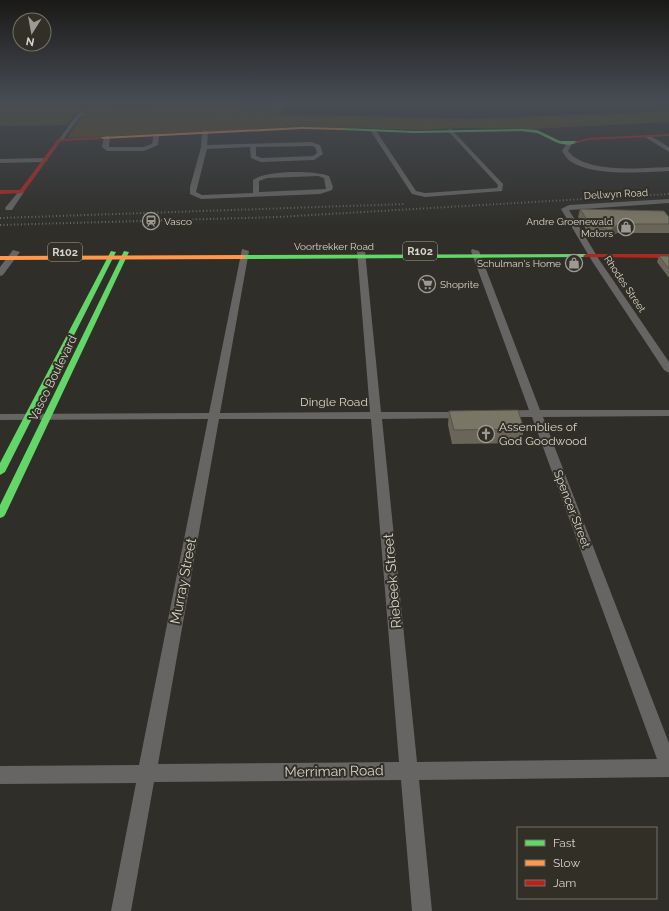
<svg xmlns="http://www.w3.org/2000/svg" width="669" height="911" viewBox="0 0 669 911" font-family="Raleway,sans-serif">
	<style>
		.built { fill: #383326 }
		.green { fill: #594b19 }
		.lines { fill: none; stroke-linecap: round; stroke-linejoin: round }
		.stream { stroke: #665204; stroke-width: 2 }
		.street { fill: #666563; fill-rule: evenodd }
		.fast { fill: #63d668; fill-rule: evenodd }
		.slow { fill: #ff974d; fill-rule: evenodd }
		.jam { fill: #b3261e; fill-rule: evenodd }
		.rail { stroke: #6a6a66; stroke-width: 2; stroke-dasharray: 1 2.5; stroke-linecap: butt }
		.wall { fill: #696558 }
		.shaded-wall { fill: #555347 }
		.building { fill: #7a7666; stroke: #555347 }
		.labels { text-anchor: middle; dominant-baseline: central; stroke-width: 4; stroke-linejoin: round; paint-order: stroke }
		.far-street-label { font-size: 10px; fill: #d6d4ce; stroke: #322f26 }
		.far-poi-label { font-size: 10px; fill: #d6d4ce; stroke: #322f26; text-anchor: start }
		.shield { fill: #322f26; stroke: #a5a29c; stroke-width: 1 }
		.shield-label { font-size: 11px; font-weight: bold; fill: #d6d4ce }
		.street-label { font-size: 12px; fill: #d6d4ce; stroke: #322f26 }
		.poi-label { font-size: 12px; fill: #d6d4ce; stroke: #322f26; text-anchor: start }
		.near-street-label { font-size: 14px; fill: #d6d4ce; stroke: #322f26 }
	</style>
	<rect width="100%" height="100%" fill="#2f2e29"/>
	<path class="built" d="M299 101H669V111L469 119 279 114 286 105Z"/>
	<path class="green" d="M235 101 255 107 276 102H288L280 114 469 119 669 111V122L530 129 456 128 423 130 319 127 67 138 82 116 90 112 85 111 75 113 67 125 4 126 0 125V102Z"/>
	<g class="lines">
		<path class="stream" d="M0 107 146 105 274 119 448 124 522 123 669 116"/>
		<path class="street" d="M81 112 86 113 80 117 62 141H58L76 115Z
			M450 128 503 184 502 191 425 197 412 194 370 130 375 129 416 191 425 193 497 188 498 185 448 131Z
			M205 130 208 132 207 145 311 142 320 145 323 154 314 160 261 162 251 158 250 147 207 149 196 192 202 195 253 193V180C265 170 315 170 329 176L333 187 332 190 320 194 201 199 190 194V187L201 147 202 132ZM311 146 315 147 317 153 313 156 262 158 256 156V147ZM318 176 324 178 326 189 259 192V181L267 178Z
			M154 134 159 135 158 145 144 151H107L102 147 104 137 107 135 110 137 109 147H143L152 144Z
			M645 135H649L669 147V152L645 137Z
			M567 143 572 144 568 151C586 174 642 168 669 167V171C641 172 594 177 570 161 567 159 564 154 562 151Z
			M0 159 45 158 48 160 45 162 0 163Z
			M19 191 24 192 12 210H6L5 208Z
			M669 199V203L569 210 600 261 669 362V373L664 370 592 261 561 209 569 205Z
			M242 249 249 251 220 413 370 412 357 251 361 249 365 251 381 412H464L470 415 464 418 382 419 417 762 657 759 532 417H504L498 414 504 411 529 410 471 251 472 249 479 251 540 410H669V416L543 417 669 743V777L419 780 432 911H412L401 780 154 782 131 911H111L136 783 0 784V766L139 765 208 419 0 420V414L209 413ZM219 419H371L399 762 158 764Z
			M13 250 20 252 3 275 0 276V267Z"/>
		<path class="fast" d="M343 128 415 131 521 129 537 130 560 141H576L578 142C563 150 550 138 537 133 532 132 526 132 521 131L415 133 342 130Z
			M111 251 116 252 5 472 0 475V463Z
			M124 251 129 252 5 515 3 517 0 518V505Z
			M586 254 589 256 588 257 243 259 240 257 243 255Z"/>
		<path class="slow" d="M302 127 343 128 345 129 343 130 302 129 101 139 99 138 101 137Z
			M0 256 243 255 246 257 243 259 0 260Z"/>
		<path class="jam" d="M669 134V136L588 140 576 143 574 142 588 138Z
			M101 137 103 139 61 141 23 193 0 194V190H20L58 139Z
			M586 254H669V258L584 257 583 256Z"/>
		<path class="rail" d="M0 218 405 204
			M0 225 278 217 669 194"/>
	</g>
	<path class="wall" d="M580 209 669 217V233H617L607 238 597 236 591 231H587L578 217Z
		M659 256H669V278L657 262Z
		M449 411 524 429 521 443 452 444 448 425Z"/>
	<path class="shaded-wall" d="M619 224 617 233 607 238 610 230Z"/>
	<path class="building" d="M580 209 664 211 669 217V224H619L610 230 599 227 593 223H589Z
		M659 256H669V269Z
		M518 410 524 429 454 430 449 411Z"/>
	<linearGradient id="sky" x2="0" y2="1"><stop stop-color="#1a1917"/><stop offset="0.44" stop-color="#474c54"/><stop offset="1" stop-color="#474c54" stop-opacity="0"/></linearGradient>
	<rect width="669" height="229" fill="url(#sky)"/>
	<defs>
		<g id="station-ring" transform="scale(0.9)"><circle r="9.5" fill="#322f26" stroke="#9c9a94" stroke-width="1.5"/><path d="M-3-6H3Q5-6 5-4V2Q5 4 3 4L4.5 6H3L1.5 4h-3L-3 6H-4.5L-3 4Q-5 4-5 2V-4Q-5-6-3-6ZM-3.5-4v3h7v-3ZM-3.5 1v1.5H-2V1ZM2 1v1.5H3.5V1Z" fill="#9c9a94"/></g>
		<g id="shop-ring" transform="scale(0.9)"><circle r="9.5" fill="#322f26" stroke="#9c9a94" stroke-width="1.5"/><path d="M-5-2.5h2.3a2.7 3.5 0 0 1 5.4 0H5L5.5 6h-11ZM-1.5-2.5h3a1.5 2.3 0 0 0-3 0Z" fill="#9c9a94"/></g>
		<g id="supermarket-ring" transform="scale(0.9)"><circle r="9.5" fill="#322f26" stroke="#9c9a94" stroke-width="1.5"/><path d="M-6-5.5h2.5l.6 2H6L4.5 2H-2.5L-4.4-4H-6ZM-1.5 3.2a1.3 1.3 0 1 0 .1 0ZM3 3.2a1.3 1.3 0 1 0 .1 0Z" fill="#9c9a94"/></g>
		<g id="church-ring" transform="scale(0.9)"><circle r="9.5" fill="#322f26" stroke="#9c9a94" stroke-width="1.5"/><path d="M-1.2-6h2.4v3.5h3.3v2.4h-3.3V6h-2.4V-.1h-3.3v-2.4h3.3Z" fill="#9c9a94"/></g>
	</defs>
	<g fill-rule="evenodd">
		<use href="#station-ring" x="151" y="221"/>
		<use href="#shop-ring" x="626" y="227"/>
		<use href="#shop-ring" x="574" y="263"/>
		<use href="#supermarket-ring" x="427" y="284"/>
		<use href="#church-ring" x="486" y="434"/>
	</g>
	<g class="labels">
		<g class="far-street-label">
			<text transform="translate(616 194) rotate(-3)">Dellwyn Road</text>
			<text x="334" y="246">Voortrekker Road</text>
			<text transform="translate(625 284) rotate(56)">Rhodes Street</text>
		</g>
		<g class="far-poi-label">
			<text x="164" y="221">Vasco</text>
			<text x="613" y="221" text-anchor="end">Andre Groenewald<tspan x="613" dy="12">Motors</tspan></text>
			<text x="561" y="263" text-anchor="end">Schulman's Home</text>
			<text x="440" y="284">Shoprite</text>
		</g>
		<g class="shield">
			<rect x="403" y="242" width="34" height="18" rx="3"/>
			<rect x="48" y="243" width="34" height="18" rx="3"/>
		</g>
		<g class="shield-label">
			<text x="420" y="251">R102</text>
			<text x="65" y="252">R102</text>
		</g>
		<g class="street-label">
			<text transform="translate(53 378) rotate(-64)">Vasco Boulevard</text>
			<text x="334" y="402">Dingle Road</text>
			<text transform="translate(572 509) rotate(69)">Spencer Street</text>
		</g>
		<g class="poi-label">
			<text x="499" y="427">Assemblies of<tspan x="499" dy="14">God Goodwood</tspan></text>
		</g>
		<g class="near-street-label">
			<text transform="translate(183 581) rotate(-79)">Murray Street</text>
			<text transform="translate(392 581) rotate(-95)">Riebeek Street</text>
			<text transform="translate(334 771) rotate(-1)">Merriman Road</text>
		</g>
	</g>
	<rect x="517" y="827" width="140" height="72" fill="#322f26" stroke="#747169"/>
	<rect x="525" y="840" width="20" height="6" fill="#63d668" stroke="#747169"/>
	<text x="553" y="847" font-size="12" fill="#d6d4ce">Fast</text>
	<rect x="525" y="860" width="20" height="6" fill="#ff974d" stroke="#747169"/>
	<text x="553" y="867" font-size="12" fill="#d6d4ce">Slow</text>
	<rect x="525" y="880" width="20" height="6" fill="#b3261e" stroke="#747169"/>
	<text x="553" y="887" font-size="12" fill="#d6d4ce">Jam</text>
	<g transform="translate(32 32) rotate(191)"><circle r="19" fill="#322f26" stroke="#747169"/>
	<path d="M0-3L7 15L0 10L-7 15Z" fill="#9c9a94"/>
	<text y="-6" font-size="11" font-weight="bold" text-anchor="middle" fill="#d6d4ce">N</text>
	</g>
</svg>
